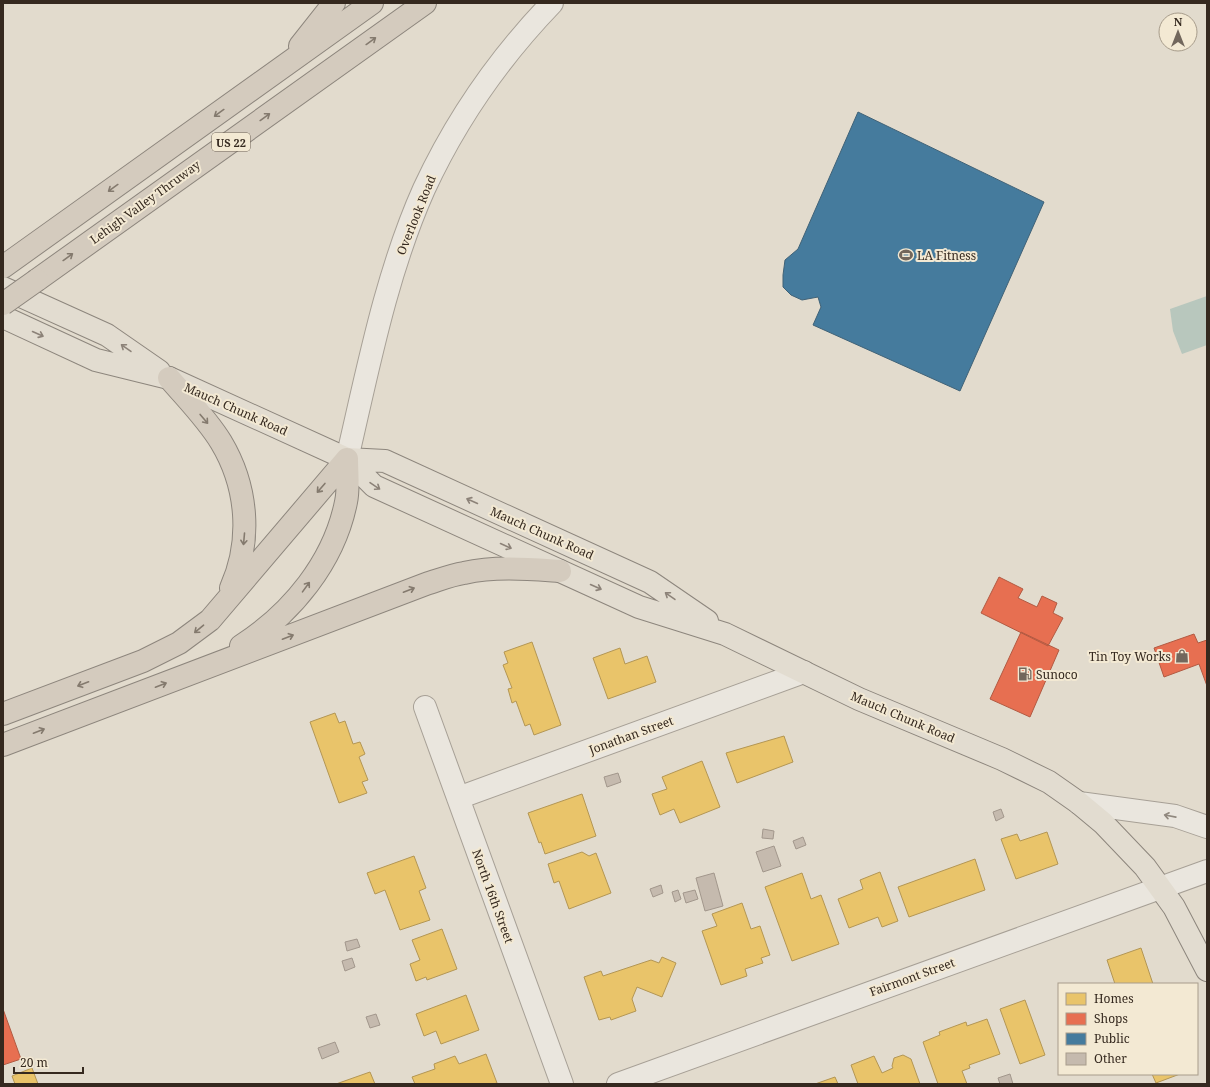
<svg xmlns="http://www.w3.org/2000/svg" width="1210" height="1087" viewBox="0 0 1210 1087" font-family="'Noto Serif',serif">
	<style>
		.water { fill: #b8c7bd }
		.homes { fill: #e9c46a; stroke: #b39654 }
		.shops { fill: #e76f51; stroke: #b25a42 }
		.public { fill: #457b9d; stroke: #406277 }
		.building { fill: #c5baae; stroke: #a2978c }
		.lines { fill: none; stroke-linecap: round; stroke-linejoin: round }
		.minor-casing { stroke: #a7a096; stroke-width: 24 }
		.major-casing { stroke: #8d867d; stroke-width: 24 }
		.highway-casing { stroke: #8d867d; stroke-width: 24 }
		.minor { stroke: #eae6de; stroke-width: 22 }
		.major { stroke: #e2dcd0; stroke-width: 22 }
		.highway { stroke: #d4cbbe; stroke-width: 22 }
		.highway-bridge-casing { stroke: #8d867d; stroke-width: 24; stroke-linecap: butt }
		.highway-bridge { stroke: #d4cbbe; stroke-width: 22 }
		.oneway { stroke: #847a6e }
		.oneway2 { stroke: #8c8278 }
		.oneway3 { stroke: #90887e }
		.labels { text-anchor: middle; dominant-baseline: central; stroke-width: 4; stroke-linejoin: round; paint-order: stroke }
		.shield { fill: #f3e9d3; stroke: #6e6355; stroke-width: 1 }
		.shield-label { font-size: 11px; font-weight: bold; fill: #35291f }
		.street-label { font-size: 12px; fill: #35291f; stroke: #f3e9d3 }
		.poi-label { font-size: 12px; fill: #35291f; stroke: #f3e9d3; text-anchor: start }
	</style>
	<rect width="100%" height="100%" fill="#e2dbcd"/>
	<path class="water" d="M1207 296V345L1182 354 1173 331 1170 309Z"/>
	<path class="homes" d="M532 642 561 725 534 735 530 724 525 726 516 701 512 703 508 689 512 688 503 665 508 663 504 652Z
		M620 648 625 664 647 656 656 682 608 699 593 658Z
		M335 713 339 723 345 721 353 744 360 742 365 754 359 757 368 780 362 782 367 793 339 803 310 722Z
		M784 736 793 762 737 783 726 753Z
		M702 761 720 807 680 823 674 809 660 815 652 794 667 789 662 777Z
		M582 794 596 836 545 854 541 842 539 843 528 813Z
		M1047 832 1058 864 1016 879 1001 839 1017 834 1020 841Z
		M582 852 589 856 596 853 611 893 569 909 559 881 554 883 548 864Z
		M414 856 426 888 419 891 430 920 400 930 385 890 375 894 367 873Z
		M975 859 985 890 909 917 898 887Z
		M880 872 898 921 882 927 878 917 849 928 838 899 863 889 860 880Z
		M802 873 811 899 821 895 839 944 792 961 765 887Z
		M742 903 751 929 760 926 770 955 761 958 763 963 745 969 747 976 721 985 702 931 717 926 712 914Z
		M442 929 457 969 427 980 426 977 416 981 410 964 420 960 412 940Z
		M1141 948 1153 984H1115L1107 960Z
		M662 957 676 963 662 997 637 987 632 999 636 1011 611 1020 610 1017 599 1020 584 977 601 971 603 976 651 960 659 963Z
		M466 995 479 1030 441 1044 436 1031 424 1036 416 1014Z
		M1025 1000 1045 1055 1020 1064 1000 1009Z
		M987 1019 1000 1054 969 1065 970 1068 962 1071 967 1084H938L923 1042 940 1035 939 1032 966 1022 967 1026Z
		M486 1054 497 1083 493 1084H415L412 1077 435 1069 434 1064 455 1056 459 1064Z
		M903 1055 911 1059 920 1084H858L851 1065 874 1056 882 1073 893 1068 892 1066 894 1058Z
		M32 1068 38 1084H15L12 1076Z
		M370 1072 375 1084H336Z
		M1152 1074H1180L1156 1083Z
		M835 1077 838 1084H815Z"/>
	<path class="shops" d="M999 577 1023 589 1018 598 1037 607 1042 596 1057 603 1053 613 1063 618 1048 646 981 613Z
		M1021 632 1059 650 1030 717 990 699Z
		M1194 634 1198 643 1207 640V686L1199 664 1164 677 1154 648Z
		M3 1009 21 1059 3 1065Z"/>
	<path class="public" d="M858 112 1044 202 960 391 813 325 821 307 818 297 802 300 791 295 783 287V275L785 260 798 249Z"/>
	<path class="building" d="M618 773 621 782 607 787 604 777Z
		M1001 809 1004 817 996 821 993 812Z
		M763 829 774 831 773 839 762 838Z
		M803 837 806 845 796 849 793 841Z
		M774 846 781 866 763 872 756 852Z
		M714 873 723 906 705 911 696 878Z
		M661 885 663 893 653 897 650 889Z
		M678 890 681 899 675 902 672 892Z
		M695 890 698 899 686 903 683 893Z
		M357 939 360 947 347 951 345 942Z
		M352 958 355 967 345 971 342 961Z
		M376 1014 380 1025 370 1028 366 1017Z
		M335 1042 339 1052 322 1059 318 1048Z
		M1010 1074 1013 1084H1000L998 1078Z"/>
	<g class="lines">
		<g class="minor-casing">
			<path id="minor" d="M347 459C368 369 386 274 424 189 456 120 499 58 552 3
				M425 707 562 1084
				M458 798 804 672
				M1079 803 1175 816 1207 827
				M618 1084 1207 871"/>
		</g>
		<g class="major-casing">
			<path id="major" d="M3 288 107 335 159 371
				M3 317 96 360 169 378 347 459 374 486 639 607 725 634 859 699 1002 759 1049 782 1079 803 1103 823 1145 867 1174 907 1207 970
				M347 459 385 461 650 582 707 621"/>
		</g>
		<g class="highway-casing">
			<path id="highway" d="M300 46 334 3
				M3 267 372 3
				M37 280 425 3
				M169 378C187 399 207 419 221 442 248 487 252 541 231 588
				M241 646C292 613 334 562 346 502 349 489 347 473 347 459
				M3 714 143 661 179 643 210 620 347 459
				M3 745 426 584C439 580 451 575 464 573 496 566 529 569 560 571"/>
		</g>
		<use href="#minor" class="minor"/>
		<use href="#major" class="major"/>
		<use href="#highway" class="highway"/>
		<g class="highway-bridge-casing">
			<path id="highway-bridge" d="M3 304 37 280"/>
		</g>
		<use href="#highway-bridge" class="highway-bridge"/>
	</g>
	<defs><path id="oneway-shaft" d="M-6 0H5M1.5-3L5.5 0L1.5 3" fill="none" stroke-width="1.6" stroke-linecap="round" stroke-linejoin="round"/></defs>
	<g class="oneway">
		<use href="#oneway-shaft" transform="translate(371 41) rotate(-36)"/>
		<use href="#oneway-shaft" transform="translate(219 113) rotate(144)"/>
		<use href="#oneway-shaft" transform="translate(265 117) rotate(-36)"/>
		<use href="#oneway-shaft" transform="translate(113 188) rotate(144)"/>
		<use href="#oneway-shaft" transform="translate(68 257) rotate(-36)"/>
		<use href="#oneway-shaft" transform="translate(204 419) rotate(50)"/>
		<use href="#oneway-shaft" transform="translate(321 488) rotate(131)"/>
		<use href="#oneway-shaft" transform="translate(244 539) rotate(95)"/>
		<use href="#oneway-shaft" transform="translate(306 587) rotate(-54)"/>
		<use href="#oneway-shaft" transform="translate(409 590) rotate(-21)"/>
		<use href="#oneway-shaft" transform="translate(199 629) rotate(140)"/>
		<use href="#oneway-shaft" transform="translate(288 637) rotate(-21)"/>
		<use href="#oneway-shaft" transform="translate(83 684) rotate(159)"/>
		<use href="#oneway-shaft" transform="translate(161 685) rotate(-21)"/>
		<use href="#oneway-shaft" transform="translate(39 731) rotate(-21)"/>
	</g>
	<g class="oneway2">
		<use href="#oneway-shaft" transform="translate(38 334) rotate(24)"/>
		<use href="#oneway-shaft" transform="translate(126 348) rotate(-145)"/>
		<use href="#oneway-shaft" transform="translate(375 486) rotate(34)"/>
		<use href="#oneway-shaft" transform="translate(472 501) rotate(-156)"/>
		<use href="#oneway-shaft" transform="translate(506 546) rotate(24)"/>
		<use href="#oneway-shaft" transform="translate(596 587) rotate(24)"/>
		<use href="#oneway-shaft" transform="translate(670 596) rotate(-145)"/>
	</g>
	<use class="oneway3" href="#oneway-shaft" transform="translate(1170 816) rotate(-169)"/>
	<defs>
		<g id="stadium-bare" transform="scale(1.08)"><path d="M0-5a6.5 5 0 1 0 0 10a6.5 5 0 1 0 0-10ZM-3.5-1.8h7v3.6h-7Z" fill="#72675c" stroke="#f3e9d3" stroke-width="2.5" paint-order="stroke"/></g>
		<g id="shop-bare" transform="scale(1.08)"><path d="M-5-2.5h2.3a2.7 3.5 0 0 1 5.4 0H5L5.5 6h-11ZM-1.5-2.5h3a1.5 2.3 0 0 0-3 0Z" fill="#72675c" stroke="#f3e9d3" stroke-width="2.5" paint-order="stroke"/></g>
		<g id="fuel-bare" transform="scale(1.08)"><path d="M-5.5-6h7V0h2V4h1.3V-2.5L3-4.5l.8-.8L6-3V5H2.5V1h-1V6h-7ZM-4.2-4.7v3.2H.2V-4.7Z" fill="#72675c" stroke="#f3e9d3" stroke-width="2.5" paint-order="stroke"/></g>
	</defs>
	<g fill-rule="evenodd">
		<use href="#stadium-bare" x="906" y="255"/>
		<use href="#shop-bare" x="1182" y="656"/>
		<use href="#fuel-bare" x="1025" y="674"/>
	</g>
	<g class="labels">
		<rect class="shield" x="212" y="133" width="38" height="18" rx="3"/>
		<g class="shield-label">
			<text x="231" y="142">US 22</text>
		</g>
		<g class="street-label">
			<text transform="translate(145 202) rotate(-36)">Lehigh Valley Thruway</text>
			<text transform="translate(416 215) rotate(-68)">Overlook Road</text>
			<text transform="translate(236 409) rotate(24)">Mauch Chunk Road</text>
			<text transform="translate(542 533) rotate(24)">Mauch Chunk Road</text>
			<text transform="translate(903 717) rotate(23)">Mauch Chunk Road</text>
			<text transform="translate(631 735) rotate(-20)">Jonathan Street</text>
			<text transform="translate(493 896) rotate(70)">North 16th Street</text>
			<text transform="translate(912 977) rotate(-20)">Fairmont Street</text>
		</g>
		<g class="poi-label">
			<text x="917" y="255">LA Fitness</text>
			<text x="1171" y="656" text-anchor="end">Tin Toy Works</text>
			<text x="1036" y="674">Sunoco</text>
		</g>
	</g>
	<rect width="1210" height="1087" fill="none" stroke="#35291f" stroke-width="8"/>
	<rect x="1058" y="983" width="140" height="92" fill="#f3e9d3" stroke="#a79c8b"/>
	<rect x="1066" y="993" width="20" height="12" fill="#e9c46a" stroke="#a79c8b"/>
	<text x="1094" y="1003" font-size="12" fill="#35291f">Homes</text>
	<rect x="1066" y="1013" width="20" height="12" fill="#e76f51" stroke="#a79c8b"/>
	<text x="1094" y="1023" font-size="12" fill="#35291f">Shops</text>
	<rect x="1066" y="1033" width="20" height="12" fill="#457b9d" stroke="#a79c8b"/>
	<text x="1094" y="1043" font-size="12" fill="#35291f">Public</text>
	<rect x="1066" y="1053" width="20" height="12" fill="#c5baae" stroke="#a79c8b"/>
	<text x="1094" y="1063" font-size="12" fill="#35291f">Other</text>
	<g transform="translate(1178 32)"><circle r="19" fill="#f3e9d3" stroke="#a79c8b"/>
	<path d="M0-3L7 15L0 10L-7 15Z" fill="#72675c"/>
	<text y="-6" font-size="11" font-weight="bold" text-anchor="middle" fill="#35291f">N</text>
	</g>
	<path d="M14 1067v6h69v-6" fill="none" stroke="#35291f" stroke-width="2"/>
	<text x="20" y="1067" font-size="12" fill="#35291f" stroke="#f3e9d3" stroke-width="3" paint-order="stroke">20 m</text>
</svg>
